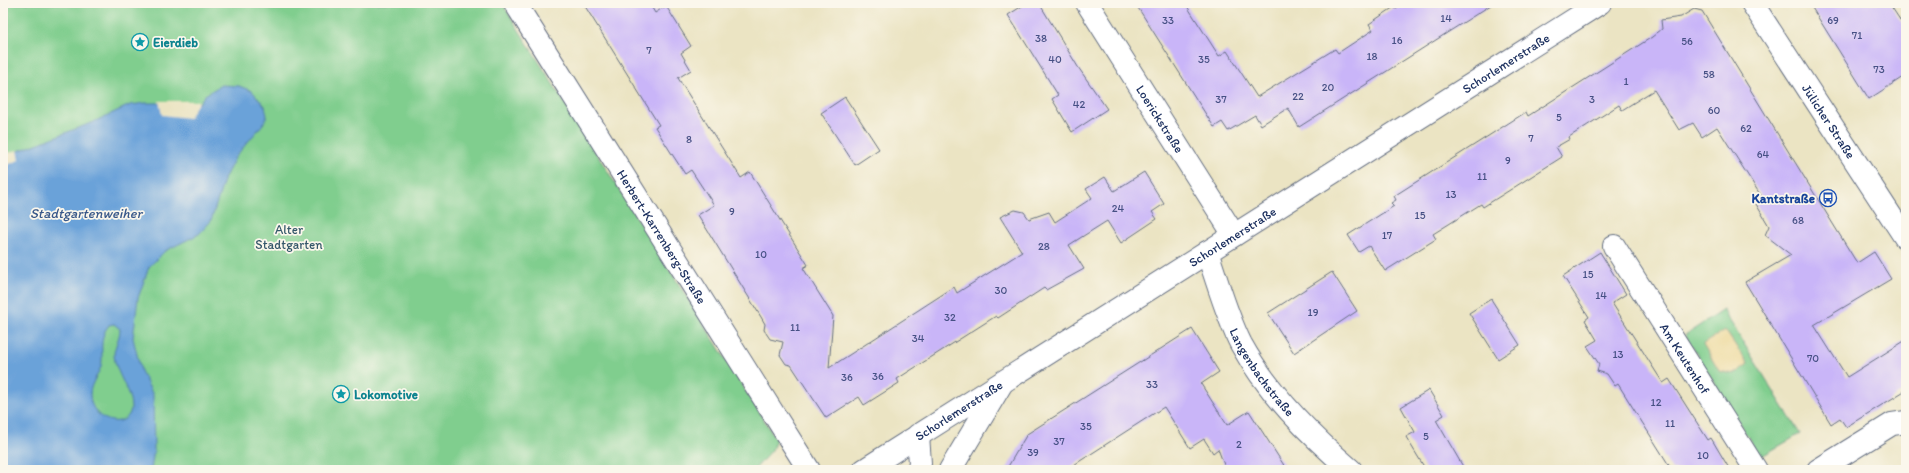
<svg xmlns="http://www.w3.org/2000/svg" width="1909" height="473" viewBox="0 0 1909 473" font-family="Itim,sans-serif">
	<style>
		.green { fill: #80ce8e; stroke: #4e7e76 }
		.sand { fill: #eeda9e; stroke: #84847e }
		.water { fill: #6ba2d9; stroke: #43689c; fill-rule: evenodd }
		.pier { fill: #ebe4c3 }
		.building { fill: #c9b5f8 }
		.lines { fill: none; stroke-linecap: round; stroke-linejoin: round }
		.minor-casing { stroke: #646e81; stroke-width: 24 }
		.major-casing { stroke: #646e81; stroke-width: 24 }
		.minor { stroke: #fff; stroke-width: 22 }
		.major { stroke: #fff; stroke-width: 22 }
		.labels { text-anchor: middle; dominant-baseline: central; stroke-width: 3.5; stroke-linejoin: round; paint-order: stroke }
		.number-label { font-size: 11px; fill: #465084 }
		.culture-label { font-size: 13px; font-weight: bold; fill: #0d838f; stroke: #fbf7ec; text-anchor: start }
		.street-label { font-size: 13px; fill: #1b2f5e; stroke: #fbf7ec }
		.transit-label { font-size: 13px; font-weight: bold; fill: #164399; stroke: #fbf7ec; text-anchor: end }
		.park-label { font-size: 13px; fill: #34576a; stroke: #fbf7ec }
		.water-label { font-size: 14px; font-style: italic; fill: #375789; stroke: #fbf7ec }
	</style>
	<rect width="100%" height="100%" fill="#fbf7ec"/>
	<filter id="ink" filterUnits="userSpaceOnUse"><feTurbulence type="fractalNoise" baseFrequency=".025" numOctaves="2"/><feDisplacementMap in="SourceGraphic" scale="8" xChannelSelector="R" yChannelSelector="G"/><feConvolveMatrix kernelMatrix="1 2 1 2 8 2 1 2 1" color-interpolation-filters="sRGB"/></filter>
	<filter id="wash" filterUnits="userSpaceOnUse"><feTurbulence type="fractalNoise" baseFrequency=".012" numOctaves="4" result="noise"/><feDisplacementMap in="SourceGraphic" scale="16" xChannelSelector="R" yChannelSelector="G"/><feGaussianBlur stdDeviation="0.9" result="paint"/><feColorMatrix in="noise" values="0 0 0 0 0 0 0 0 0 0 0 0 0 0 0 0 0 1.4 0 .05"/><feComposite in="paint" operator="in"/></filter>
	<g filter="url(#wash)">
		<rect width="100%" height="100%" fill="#ebe4c3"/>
		<path class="green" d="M3 3H502L776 439 772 450 754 470H3Z
			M1723 310 1800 434 1760 457 1685 335Z"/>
		<path class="sand" d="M1725 330 1748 364 1734 374 1719 371 1703 344Z"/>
		<path class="water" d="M221 85 239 86 252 91 265 106 267 116 263 124 236 156 225 177 211 221 199 234 165 251 149 267 138 298 133 338 141 371 153 395 154 450 151 470H3V157L91 123 130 105 146 103H199L205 95ZM114 324 120 329C120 338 114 347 114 355 115 373 132 392 131 408 129 431 90 423 90 394 90 382 102 372 102 360 102 347 100 336 109 325Z"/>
		<path class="pier" d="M159 101H199L189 118 162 115Z
			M17 150 19 160 3 167V155Z"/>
		<g id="blocks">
			<path class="building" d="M583 3H649L655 13 666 6 691 46 681 53 691 70 678 78 741 178 750 172 808 265 803 268 833 316 829 368 954 287 957 293 1022 252 1000 217 1015 210 1024 212 1029 219 1049 212 1055 222 1092 198 1086 189 1105 177 1114 191 1144 172 1164 204 1152 212 1157 219 1121 243 1107 221 1069 245 1084 269 1046 290 1044 288 998 318 996 316 897 379 899 383 864 405 859 397 826 418 791 365 786 364 780 355 783 342 770 339 764 330 765 324 761 317 698 215 714 205 691 170 685 174 670 151 655 127 659 125Z
				M1027 3H1039L1078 67 1107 109 1072 132 1052 99 1058 95 1008 15Z
				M1135 3H1185L1219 56 1227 51 1257 97 1335 49 1338 53 1373 30 1369 24 1394 7 1396 9 1406 3H1494L1299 127 1288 108 1261 125 1255 115 1228 131 1222 122 1214 127Z
				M1809 3H1889L1906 29V75L1869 99Z
				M1694 9 1702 11 1857 263 1874 252 1891 279 1814 325 1847 377 1906 340V390L1846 427 1840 418 1831 424 1745 282 1791 255 1765 235 1769 226 1756 204 1763 199 1717 127 1702 137 1693 123 1679 130 1654 90 1622 110 1619 105 1569 137 1570 139 1556 147 1562 157 1483 207 1481 204 1433 234 1436 239 1385 271 1369 246 1359 252 1348 235 1394 206 1391 203 1396 200 1394 196 1526 112 1528 116 1652 37 1662 29 1661 20 1681 17Z
				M845 97 879 149 855 165 821 113Z
				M1600 252 1626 294 1612 303 1663 383 1669 379 1708 440 1711 438 1730 470H1672L1618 384 1615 386 1607 374 1597 371 1599 364 1587 346 1597 340 1585 320 1589 317 1563 276Z
				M1332 272 1357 311 1294 353 1268 313Z
				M1491 299 1520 345 1498 359 1469 313Z
				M1192 329 1219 372 1201 384 1227 425 1249 411 1287 470H1226L1218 449 1213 453 1204 439 1190 448 1164 407 1066 470H1006L1027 434Z
				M1429 390 1444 415 1436 420 1465 470H1426L1406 437 1415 432 1401 407Z"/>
		</g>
	</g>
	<g filter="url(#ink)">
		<use href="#blocks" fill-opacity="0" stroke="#646e81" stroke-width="1"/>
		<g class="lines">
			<g class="minor-casing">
				<g id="minor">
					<path id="s1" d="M515 3 809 470"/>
					<path id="s2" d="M1087 3 1234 235"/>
					<path id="s3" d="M1614 246 1756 470"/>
					<path id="s4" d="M1207 252C1217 280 1227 317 1241 344 1268 393 1309 434 1351 470"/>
					<path d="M918 435 920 463 918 470"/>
					<path d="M950 470 1002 383"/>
					<path d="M1818 470 1892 424 1906 422"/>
				</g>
			</g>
			<g class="major-casing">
				<g id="major">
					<path id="s5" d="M1752 3 1906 239"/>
					<path id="s6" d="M864 470 1600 3"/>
				</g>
			</g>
			<use href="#minor" class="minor"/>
			<use href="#major" class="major"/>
		</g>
	</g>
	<defs>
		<g id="sight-ring" transform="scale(0.9)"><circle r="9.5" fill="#fbf7ec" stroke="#0f9aa8" stroke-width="1.5"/><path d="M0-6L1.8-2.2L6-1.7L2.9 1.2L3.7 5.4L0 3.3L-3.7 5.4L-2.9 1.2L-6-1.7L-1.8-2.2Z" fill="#0f9aa8"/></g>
		<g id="bus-ring" transform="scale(0.9)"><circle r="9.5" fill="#fbf7ec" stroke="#1a4fb4" stroke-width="1.5"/><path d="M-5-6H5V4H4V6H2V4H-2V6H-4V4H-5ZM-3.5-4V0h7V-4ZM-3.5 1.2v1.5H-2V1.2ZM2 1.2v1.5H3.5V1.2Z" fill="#1a4fb4"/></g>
	</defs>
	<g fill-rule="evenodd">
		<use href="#sight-ring" x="140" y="42"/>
		<use href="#bus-ring" x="1828" y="198"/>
		<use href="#sight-ring" x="341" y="394"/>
	</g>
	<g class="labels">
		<g class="number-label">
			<text x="1446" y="18">14</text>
			<text x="1168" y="20">33</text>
			<text x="1833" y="20">69</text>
			<text x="1857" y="35">71</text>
			<text x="1041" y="38">38</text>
			<text x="1397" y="40">16</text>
			<text x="1687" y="41">56</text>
			<text x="649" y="50">7</text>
			<text x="1372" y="56">18</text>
			<text x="1055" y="59">40</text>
			<text x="1204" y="59">35</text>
			<text x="1879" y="69">73</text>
			<text x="1709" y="74">58</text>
			<text x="1626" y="81">1</text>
			<text x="1328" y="87">20</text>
			<text x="1298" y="96">22</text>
			<text x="1221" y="99">37</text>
			<text x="1592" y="99">3</text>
			<text x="1079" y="104">42</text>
			<text x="1714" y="110">60</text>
			<text x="1559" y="117">5</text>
			<text x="1746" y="128">62</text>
			<text x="1531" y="138">7</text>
			<text x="689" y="139">8</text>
			<text x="1763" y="154">64</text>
			<text x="1508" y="160">9</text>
			<text x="1482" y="176">11</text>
			<text x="1451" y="194">13</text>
			<text x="1118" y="208">24</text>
			<text x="732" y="211">9</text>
			<text x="1420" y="215">15</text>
			<text x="1798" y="220">68</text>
			<text x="1387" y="235">17</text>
			<text x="1044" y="246">28</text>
			<text x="761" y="254">10</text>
			<text x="1588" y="274">15</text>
			<text x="1001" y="290">30</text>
			<text x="1601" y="295">14</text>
			<text x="1313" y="312">19</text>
			<text x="950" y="317">32</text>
			<text x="795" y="327">11</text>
			<text x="918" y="338">34</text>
			<text x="1618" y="354">13</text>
			<text x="1813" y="358">70</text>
			<text x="878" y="376">36</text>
			<text x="847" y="377">36</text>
			<text x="1152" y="384">33</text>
			<text x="1656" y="402">12</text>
			<text x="1670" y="423">11</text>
			<text x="1086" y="426">35</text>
			<text x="1426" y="436">5</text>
			<text x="1059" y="441">37</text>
			<text x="1239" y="444">2</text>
			<text x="1033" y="452">39</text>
			<text x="1703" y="455">10</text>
		</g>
		<g class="culture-label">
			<text x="153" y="42">Eierdieb</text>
			<text x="354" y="394">Lokomotive</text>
		</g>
		<g class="street-label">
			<text stroke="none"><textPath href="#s6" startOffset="760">Schorlemerstraße</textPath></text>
			<text stroke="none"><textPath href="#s2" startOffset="137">Loerickstraße</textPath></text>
			<text stroke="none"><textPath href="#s5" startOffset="141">Jülicher Straße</textPath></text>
			<text stroke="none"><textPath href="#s6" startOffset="436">Schorlemerstraße</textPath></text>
			<text stroke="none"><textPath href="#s1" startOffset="276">Herbert-Karrenberg-Straße</textPath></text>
			<text stroke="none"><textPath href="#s3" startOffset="133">Am Keutenhof</textPath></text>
			<text stroke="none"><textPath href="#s4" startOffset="133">Langenbachstraße</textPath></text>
			<text stroke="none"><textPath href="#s6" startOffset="112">Schorlemerstraße</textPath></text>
		</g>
		<g class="transit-label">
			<text x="1815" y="198">Kantstraße</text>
		</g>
		<g class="park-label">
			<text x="289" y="229">Alter<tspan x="289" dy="15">Stadtgarten</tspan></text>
		</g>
		<g class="water-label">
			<text x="86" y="213">Stadtgartenweiher</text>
		</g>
	</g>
	<rect width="1909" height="473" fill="none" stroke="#fbf7ec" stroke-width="16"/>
</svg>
